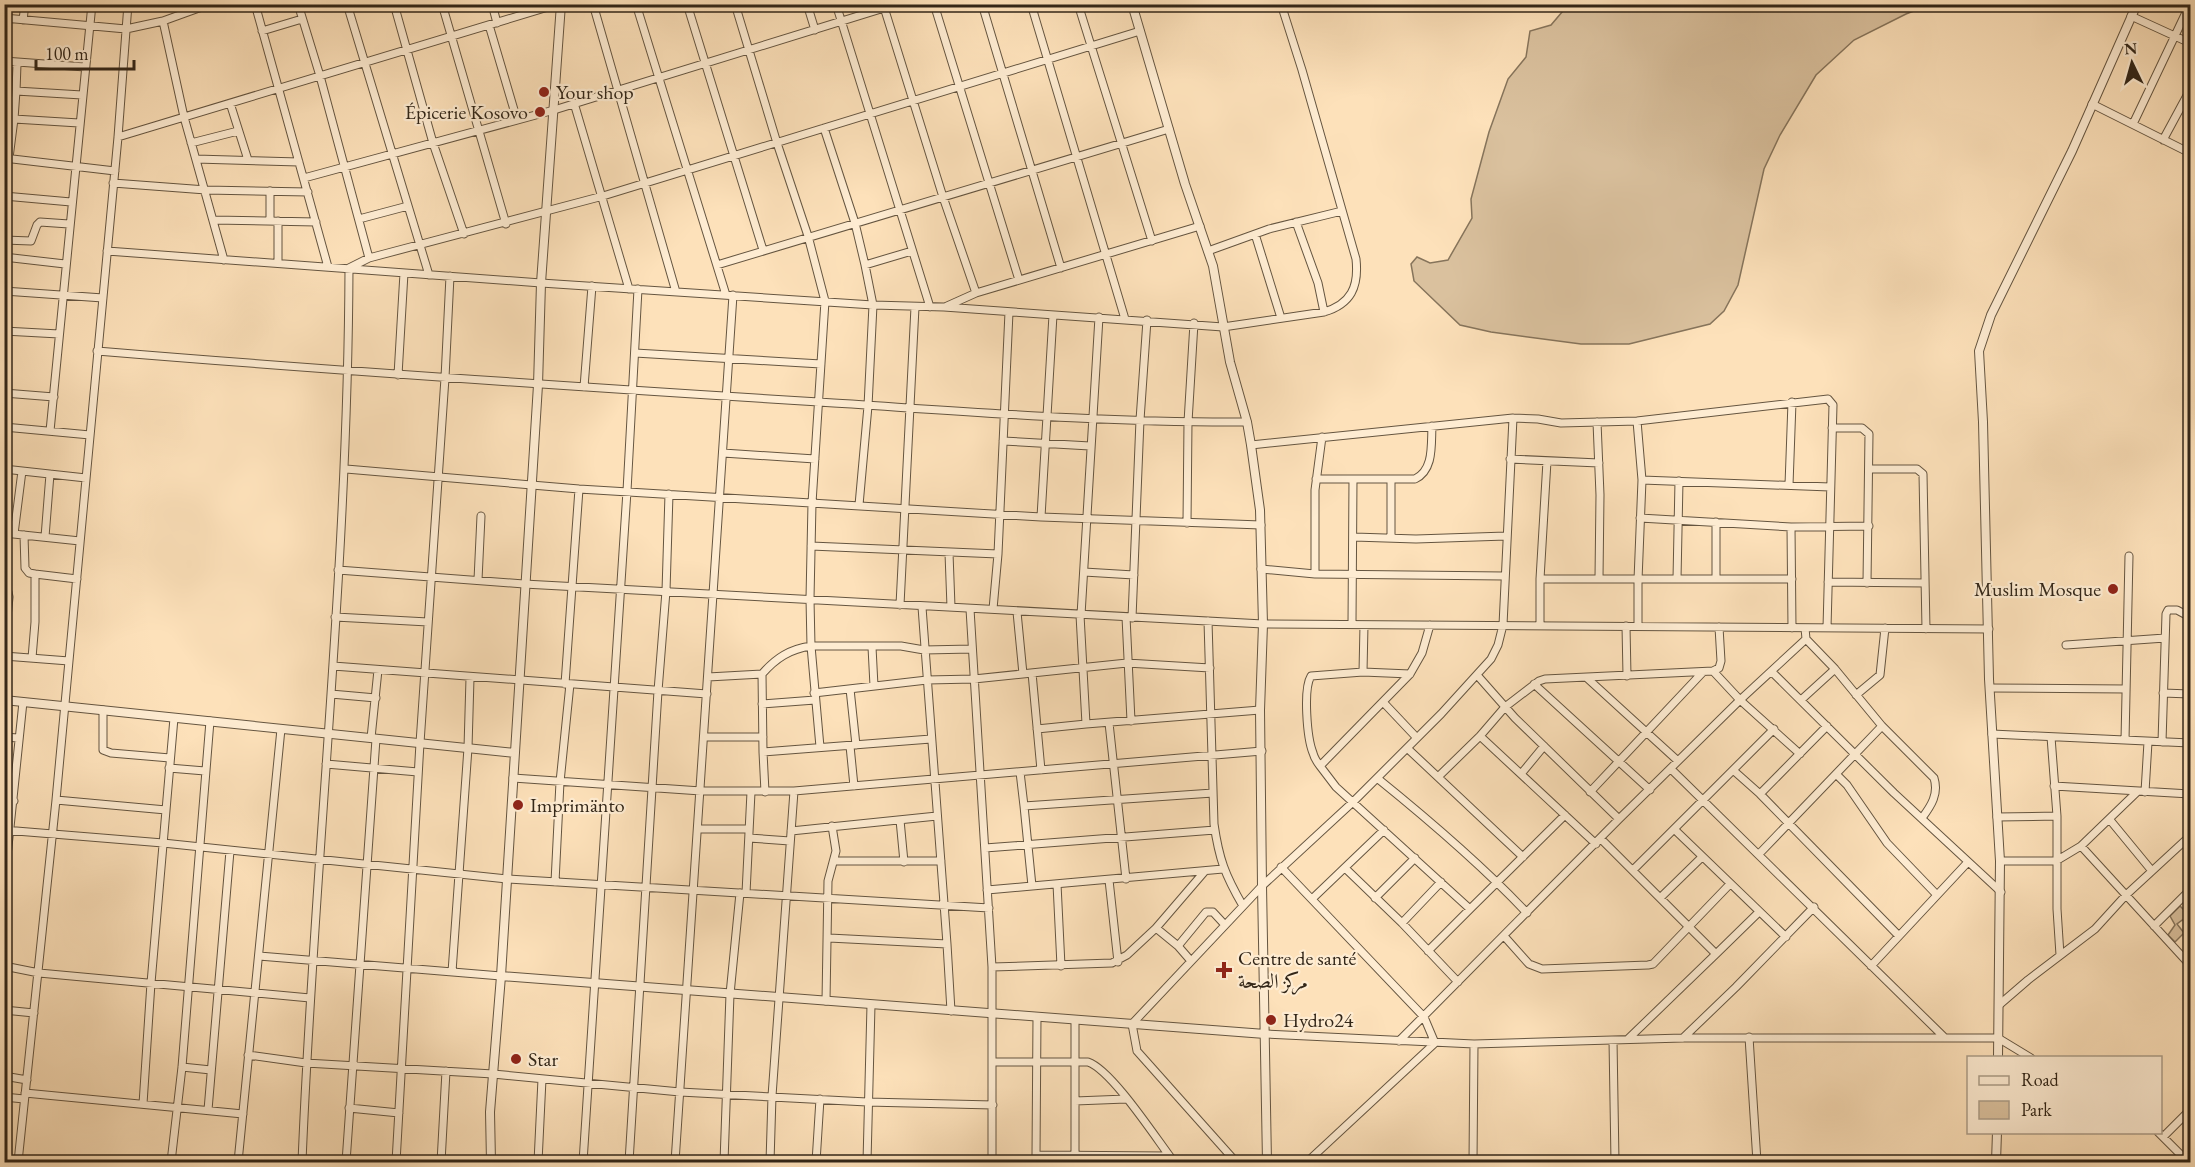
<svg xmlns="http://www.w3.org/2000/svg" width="2195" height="1167" viewBox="0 0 2195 1167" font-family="'EB Garamond',Amiri,serif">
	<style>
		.green { fill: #dac19e; stroke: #86745b; stroke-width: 1.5 }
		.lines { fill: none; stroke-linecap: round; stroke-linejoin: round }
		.minor-casing { stroke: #655540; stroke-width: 9 }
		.tertiary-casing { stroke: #655540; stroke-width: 10 }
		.minor { stroke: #feecd2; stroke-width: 7 }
		.tertiary { stroke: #feecd2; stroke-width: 8 }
		.poi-dot { fill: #8f2418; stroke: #feecd2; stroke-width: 2 }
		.labels { text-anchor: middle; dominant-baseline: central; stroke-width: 4.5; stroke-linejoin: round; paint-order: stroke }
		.poi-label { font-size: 20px; fill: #322618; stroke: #feecd2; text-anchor: start }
	</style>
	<rect width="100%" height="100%" fill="#fde1ba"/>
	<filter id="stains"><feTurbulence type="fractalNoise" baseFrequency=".00333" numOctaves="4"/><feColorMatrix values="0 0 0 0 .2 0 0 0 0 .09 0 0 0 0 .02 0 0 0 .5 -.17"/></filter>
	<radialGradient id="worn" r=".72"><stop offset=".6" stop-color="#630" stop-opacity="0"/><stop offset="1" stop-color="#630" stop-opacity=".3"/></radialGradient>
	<path class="green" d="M1568 5V4L1929 5 1906 14 1854 40 1816 75 1780 135 1764 169 1738 285 1724 311 1710 324 1629 344H1581L1491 332 1460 325 1414 281 1411 264 1417 257 1430 263 1448 260 1472 218 1471 199 1489 132 1508 79 1526 57 1530 31 1551 25Z
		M2180 906 2189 915 2177 924 2184 933 2175 942 2168 935 2175 925 2170 916Z"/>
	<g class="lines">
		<g class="minor-casing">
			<path id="minor" d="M255 4 328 267
				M298 4 320 76 369 258
				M347 4 429 275
				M394 4 433 143 464 234
				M442 4 506 224
				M492 4 497 23
				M593 4 676 292
				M636 4 726 295
				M687 4 763 250
				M735 4 777 143 808 236 825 301 812 503 810 599 811 646 820 747
				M807 4 815 30
				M836 4 930 307
				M883 4 943 197 976 293
				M934 4 1019 280
				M982 4 1061 268
				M1031 4 1125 319
				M1078 4 1152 241
				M2131 16 2190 43
				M4 18 126 29 163 21 210 4
				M23 20 25 4
				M163 21 184 117 224 260
				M489 25 517 120
				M262 31 302 19
				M4 32 6 18
				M4 61 85 67
				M16 91 17 64
				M230 103 248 160
				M574 103 629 289
				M2092 104 2190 153
				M14 119 16 91 82 95
				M2133 124 2190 4
				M824 128 855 223 865 265 873 305 868 406 859 505
				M118 137 558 4
				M2163 140 2190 90
				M191 143 238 131
				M4 158 115 171
				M9 158 14 119 79 123
				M196 159 299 162
				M304 178 554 110 897 4
				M113 183 206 190 308 192
				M4 196 71 202
				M359 219 408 206
				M214 220 316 222
				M270 221V191
				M278 221V263
				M1296 222 1318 283 1324 312
				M1255 234 1281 318
				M4 240 31 241 37 225 40 222 69 224
				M107 251 541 283 873 305 944 307 1223 327 1324 312C1351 304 1359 287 1356 259L1302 70 1281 4
				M1208 251 1269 229 1342 211
				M4 257 65 264
				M717 265 1169 129
				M865 265 912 251
				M4 291 103 298
				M947 306 976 293 1200 226
				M4 331 59 334
				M97 351C338 371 578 387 819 402 961 411 1104 423 1247 422
				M635 353 821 364
				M398 375 404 273
				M584 387 592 286
				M4 393 54 397
				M1637 421 1642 480 1638 580V626
				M1597 422 1600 495 1599 578
				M4 427 90 435
				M1832 428H1862L1869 434 1867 583
				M50 431 92 4
				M1003 441 1090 446
				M1251 445 1513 418 1538 419 1561 423 1637 421 1828 399 1833 405 1827 628
				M723 453 815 459
				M1510 459 1599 463
				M4 469 86 478
				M346 469 579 489 1041 517 1261 525
				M1870 469H1917L1923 474 1926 629
				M1316 479H1415C1434 470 1431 445 1432 426
				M1642 480 1830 487
				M1789 485 1792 402
				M1041 517 1053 315
				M1640 518 1791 527 1869 526
				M1716 522V578
				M1187 523 1188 422 1194 323
				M1791 527 1792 628
				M4 533 80 541
				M14 534 22 471
				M24 535 25 568 29 573 35 574
				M45 537 50 474
				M1354 537 1416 539 1506 536
				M1391 538V479
				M811 546 998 554
				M949 553 951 607
				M1261 569 1315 574 1504 576
				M338 570 524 584 1263 624 1989 629
				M1084 572 1134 575
				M1315 574V490L1322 437
				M1540 579 1547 461
				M1677 579 1679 481
				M478 580 481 516
				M1828 582 1925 583
				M4 590 8 592 9 597 4 648
				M900 605 915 307
				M922 607 947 944 951 1011
				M970 609 992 967V1162
				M993 609 998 554 1009 312
				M1017 612 1023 674
				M1080 615 1086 724 1260 710
				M1081 615 1099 317
				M335 617 428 622
				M1126 617 1131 721
				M1132 618 1140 420 1147 320
				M1208 621 1214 824C1219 859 1225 875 1243 906
				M1352 624 1353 479
				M1540 626V579H1792
				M1626 626 1627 676
				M1806 639 1835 669 1882 726 1934 778C1939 794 1931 806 1922 818
				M2066 645 2165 638
				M872 647 874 686
				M4 656 69 661
				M32 658 35 622V574L77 579
				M333 666 707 694
				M1713 671 1740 700 1800 754
				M1363 672 1364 625
				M1772 672 1894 793 2001 892
				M1032 673 1041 770
				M762 674C776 658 790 649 811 646H901L924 650 972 649
				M1477 675 1515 718 1619 819
				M708 677 762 674 763 752 931 739
				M1587 678 1678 761
				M565 684 579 489
				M1534 684 1650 790
				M1990 688 2126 689
				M850 689 856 745
				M814 693 927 680 974 679 1127 663 1210 668
				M2163 693 2190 694
				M331 694 376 698
				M1856 695 1880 675 1885 628
				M1801 700 1835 669
				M1383 702 1417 738
				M762 704 815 700
				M103 710V750L111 753 170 758
				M1109 723 1126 879
				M1037 729 1086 724
				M1992 734 2190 743
				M1480 736 1596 844
				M4 737 18 738
				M704 737H763
				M2051 737 2057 816V909L2060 955
				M371 738 378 670
				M2125 740 2129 556
				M2162 742 2166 614 2168 610H2177L2190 617
				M850 746 854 786
				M1407 748 1523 857
				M763 752 765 792
				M326 764 418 772
				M1320 766C1317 762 1314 757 1313 753 1307 738 1303 689 1311 676L1363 672 1410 674
				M169 768 205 771
				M1671 769 1944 1037
				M1733 770 1760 794 1899 936 1871 966
				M1020 772 1024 806 1213 793
				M1521 774 1544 746
				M1836 774 1847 785 1887 843 1937 895
				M1439 776 1480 736 1505 707 1539 681 1545 679 1713 671 1719 668 1721 661 1719 627
				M513 778 701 791H794L1262 751
				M1377 778C1429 820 1481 864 1527 913
				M2054 786 2190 794
				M1590 792 1703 672
				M2145 792 2148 742
				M1760 794 1827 726
				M4 800 14 801
				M56 800 166 810
				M1024 806 1032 886 1223 869
				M1997 817 2057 816
				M900 820 904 862
				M2110 820 2152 871
				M698 829H749
				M1674 829 1786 937
				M4 830 163 843 507 879 989 908
				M791 831 937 816
				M749 838 790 841
				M1601 839 1716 954 1759 912
				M2081 846 2190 965
				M985 848 1215 830
				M1759 854 1882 726
				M834 861H941
				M2000 861H2056L2081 846 2137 792
				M1281 867 1424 1017 1435 1043 1307 1162
				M1345 868 1402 923 1458 982
				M1633 870 1774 729
				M1109 880 1118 962
				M555 882 560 782 570 684
				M1057 884 1061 966
				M4 885 23 702
				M987 890 1032 886
				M746 893 751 792
				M1375 898 1415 858
				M1660 898 1702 857
				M1312 899 1384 830
				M1470 909 1565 815
				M1402 923 1441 882
				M2154 926 2190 890
				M1504 936 1529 964 1542 969 1648 965 1653 964 1730 884
				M1899 936 1968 862
				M829 938 947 944
				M1178 946 1156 928 1205 871
				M1428 951 1470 909 1336 787 1320 766 1410 674 1422 653 1430 625
				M259 956 501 976
				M1191 961 1178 946 1206 912H1213L1225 925
				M4 966 39 973 310 998
				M992 967 1112 963 1127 955 1156 928
				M452 972 468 748 470 678
				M826 1001 828 881 836 851 832 826
				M1999 1005 2028 980 2095 929 2126 895 2190 836
				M4 1010 34 1013
				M1037 1017 1036 1155 1169 1156
				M1265 1034 1474 1044 1683 1038H1998L2031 1058
				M1749 1037 1757 1162
				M1683 1038 1736 987 1814 907
				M1628 1039 1716 954
				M1613 1040 1615 1162
				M1399 1041 1619 819 1740 700 1806 639 1805 628
				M248 1055 306 1063 493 1074 680 1092 867 1102 993 1105
				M993 1062H1088C1112 1070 1157 1140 1174 1162
				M182 1067 211 1070
				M4 1076 27 1080
				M25 1093 243 1114
				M4 1097 24 1099
				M1075 1101 1126 1099
				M143 1104 151 983 174 718
				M349 1108 399 1113
				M208 1110 230 851
				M2158 1132 2188 1162
				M2163 1137 2190 1110
				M1075 1155V1020
				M18 1162 56 800 118 137 128 4
				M171 1162 182 1067 210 721
				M238 1162 281 729
				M302 1162C314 864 348 567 349 268L369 258 603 196 1140 31
				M346 1162 376 739
				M396 1162 420 743 445 378 450 276
				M441 1162 446 1071
				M538 1162 542 1079
				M583 1162 627 491 638 289
				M629 1162 658 691 666 591 669 494
				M675 1162 733 295
				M724 1162 730 994 740 893
				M770 1162 772 1096 794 791
				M816 1162 820 1099
				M867 1162 871 1005
				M1236 1162 1137 1051 1132 1024 1262 886 1353 802 1441 714 1491 659 1498 645 1503 625 1513 418
				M1473 1162 1474 1044"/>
		</g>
		<g class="tertiary-casing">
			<path id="tertiary" d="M1132 4 1185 184 1213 266 1230 362 1247 422 1251 445 1260 510 1263 624 1260 710 1262 886 1267 1162
				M4 700 515 753
				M501 976 1265 1034
				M1998 1058 2000 861 1989 679 1983 422 1979 351 1991 315 2072 151 2137 4
				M491 1162 490 1112 501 976 538 385 541 283 561 4
				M1996 1162 1997 1132"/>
		</g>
		<use href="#minor" class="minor"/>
		<use href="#tertiary" class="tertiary"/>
	</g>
	<g class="poi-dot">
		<circle cx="544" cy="92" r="6"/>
		<circle cx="540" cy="112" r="6"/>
		<circle cx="2113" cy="589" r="6"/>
		<circle cx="518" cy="805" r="6"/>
		<path d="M1221 961h6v6h6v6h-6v6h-6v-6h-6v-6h6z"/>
		<circle cx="1271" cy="1020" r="6"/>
		<circle cx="516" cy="1059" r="6"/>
	</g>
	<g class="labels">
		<g class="poi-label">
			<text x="556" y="92">Your shop</text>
			<text x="528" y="112" text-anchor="end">Épicerie Kosovo</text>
			<text x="2101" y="589" text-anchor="end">Muslim Mosque</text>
			<text x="530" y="805">Imprimänto</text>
			<text x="1238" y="958">Centre de santé<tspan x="1238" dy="23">مركز الصحة</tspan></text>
			<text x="1283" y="1020">Hydro24</text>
			<text x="528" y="1059">Star</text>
		</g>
	</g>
	<rect width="2195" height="1167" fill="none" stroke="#fde1ba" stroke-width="24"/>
	<rect x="6" y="6" width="2183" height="1155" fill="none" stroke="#322618" stroke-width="3"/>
	<rect x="12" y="12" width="2171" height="1143" fill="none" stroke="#322618" stroke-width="1.5"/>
	<rect x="1967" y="1056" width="195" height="78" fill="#feecd2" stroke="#ac9d88" stroke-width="1.5"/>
	<rect x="1979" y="1076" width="30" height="9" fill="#feecd2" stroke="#ac9d88" stroke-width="1.5"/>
	<text x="2021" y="1086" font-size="18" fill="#322618">Road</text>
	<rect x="1979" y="1101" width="30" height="18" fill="#dac19e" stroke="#ac9d88" stroke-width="1.5"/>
	<text x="2021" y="1116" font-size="18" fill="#322618">Park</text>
	<g transform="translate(2132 63) rotate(355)" stroke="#feecd2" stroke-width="4.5" paint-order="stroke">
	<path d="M0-4.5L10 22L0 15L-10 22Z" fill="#322618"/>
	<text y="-9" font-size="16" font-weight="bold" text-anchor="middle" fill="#322618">N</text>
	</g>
	<path d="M36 60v9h98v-9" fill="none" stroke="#322618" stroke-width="3"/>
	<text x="45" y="60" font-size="18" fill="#322618" stroke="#feecd2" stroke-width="4.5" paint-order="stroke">100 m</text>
	<rect width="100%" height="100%" filter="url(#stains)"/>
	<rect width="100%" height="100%" fill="url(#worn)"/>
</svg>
